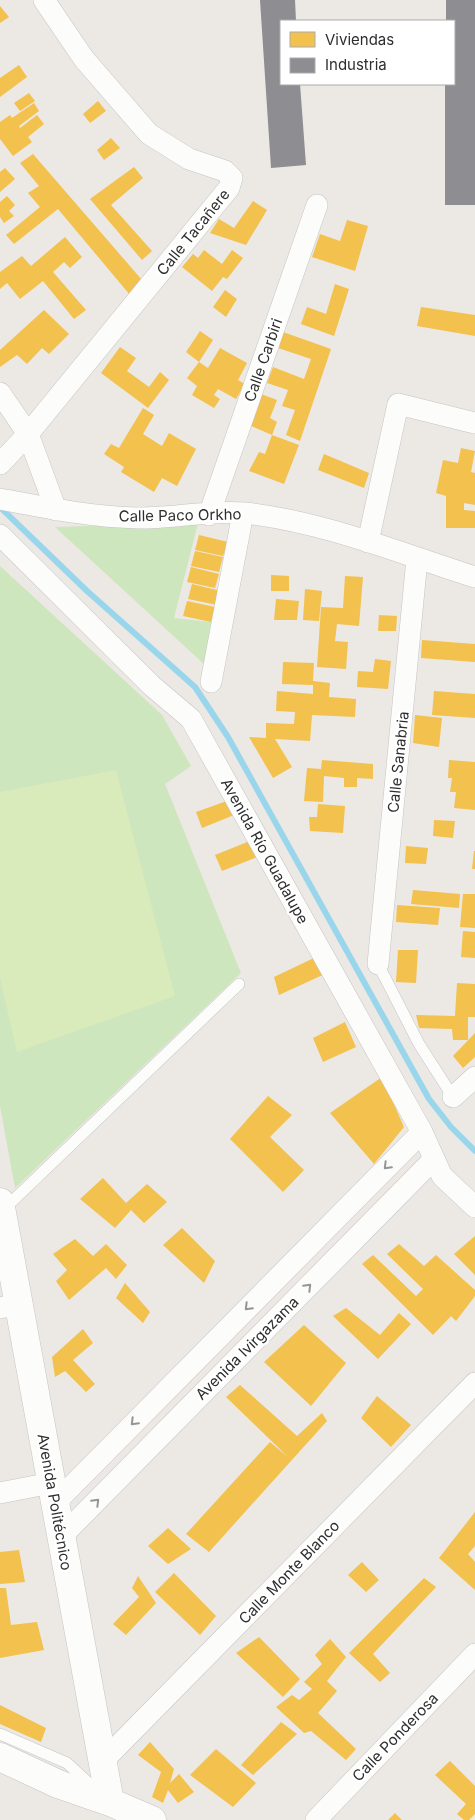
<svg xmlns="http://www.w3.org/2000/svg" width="475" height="1820" viewBox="0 0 475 1820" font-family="Inter,sans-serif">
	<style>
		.green { fill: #cee6be }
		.pitch { fill: #d9eabb }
		.homes { fill: #f2c14e }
		.industry { fill: #8d8d92 }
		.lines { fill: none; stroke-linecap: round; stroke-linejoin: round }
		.stream { stroke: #99d6ec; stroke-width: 6 }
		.lane-casing { stroke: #c5c4c5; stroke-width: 12 }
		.street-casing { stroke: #c5c4c5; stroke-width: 22 }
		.secondary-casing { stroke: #c5c4c5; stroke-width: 29 }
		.lane { stroke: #fcfcfb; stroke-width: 11 }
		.street { stroke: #fcfcfb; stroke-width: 21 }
		.secondary { stroke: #fcfcfb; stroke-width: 28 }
		.oneway { stroke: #959594 }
		.labels { text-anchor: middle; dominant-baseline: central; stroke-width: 5; stroke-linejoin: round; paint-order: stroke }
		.street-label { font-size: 15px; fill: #2e2e2e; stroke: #fff }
	</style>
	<rect width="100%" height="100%" fill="#ece8e4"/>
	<path class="green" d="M198 523 174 618 211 622 205 665 55 527Z
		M0 566 162 715 191 766 165 784 241 973 15 1188 0 1106Z"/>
	<path class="pitch" d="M116 770 175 996 17 1052 0 978V792Z"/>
	<path class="homes" d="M0 6 9 17 0 23Z
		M19 65 27 77 0 97V78Z
		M29 93 35 101 20 111 14 103Z
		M98 101 106 111 90 123 83 114Z
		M34 103 39 111 19 126 20 128 37 115 44 124 28 137 32 142 13 156 0 139V122L10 115 12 118Z
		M111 138 120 148 104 160 97 150Z
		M33 154 142 280 130 295 58 209 14 244 6 235 40 207 28 193 39 186 20 163Z
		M134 167 143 178 111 205 152 251 142 260 90 199Z
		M5 168 15 179 0 192V172Z
		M7 196 15 205 9 211 14 216 4 223 0 217V202Z
		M253 201 267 210 246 245 210 233 219 219 234 228Z
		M347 220 368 226 355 271 312 257 320 234 340 241Z
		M65 237 82 257 70 268 64 262 53 272 86 310 74 319 43 281 20 299 7 283 0 289V272L22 256 31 266Z
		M204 250 222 264 232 250 243 258 227 279 223 277 212 291 182 267 193 254 198 258Z
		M335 284 349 289 334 336 301 324 307 307 326 314Z
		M225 290 237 299 226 317 213 307Z
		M421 307 475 315V336L417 326Z
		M44 310 69 334 49 354 42 348 27 364 17 355 0 367V350Z
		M200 331 213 340 199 362 186 352Z
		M283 332 331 349 300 441 286 435 295 410 282 406 288 390 267 383 273 367 304 379 311 359 278 348Z
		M120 347 136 358 127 371 149 387 160 372 169 380 148 408 101 373Z
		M220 348 247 363 238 380 245 384 236 399 218 389 214 395 220 399 214 408 192 395 197 386 187 378 199 362 208 368Z
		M261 394 277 400 270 418 277 422 272 435 299 445 284 484 249 471 259 452 265 454 272 435 249 425Z
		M143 408 154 415 143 434 162 446 169 433 196 449 177 486 162 478 154 492 121 472 124 467 104 454 111 444 119 448Z
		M461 448 475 451 471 472 475 473V505L464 503V510L475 511V528H446V496L436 493 443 460 458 463Z
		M324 454 369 473 364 488 318 470Z
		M199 535 228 542 223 556 195 550Z
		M195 551 223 557 219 572 191 566Z
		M191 567 219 574 215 588 187 582Z
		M271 575 289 576V591H271Z
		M345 576 363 577 359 626 337 624 335 641 348 642 346 669 317 667 321 607 343 608Z
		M192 584 221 591 217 605 188 599Z
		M305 589 322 591 319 621 303 620Z
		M276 599 299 601 297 620H274Z
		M187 601 215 607 211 622 183 616Z
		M379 615 397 616 396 631H378Z
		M422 640 475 644V662L421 658Z
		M375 659 391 661 388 689 357 687 358 671 373 672Z
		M283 662 314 663 313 681 330 683 329 697 356 699 355 717 312 715 310 741 275 739 292 767 273 778 249 737 266 738V723L294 724 295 712 276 711 277 691 313 694V685L282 684Z
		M434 691 475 694V718L432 715Z
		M415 715 442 718 439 747 413 743Z
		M322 760 373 764V779L357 778V787H344V778L324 776 323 802 304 801 307 768 321 769Z
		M449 760 475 762V810L454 808 456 792H450L452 778H448Z
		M238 797 244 811 202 828 196 812Z
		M318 804 345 806 343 833 310 831 309 817H317Z
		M434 820 455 821 453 838 433 836Z
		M260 837 270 852 222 871 215 855Z
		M406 846 428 848 426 864 405 863Z
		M474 851H475V869H472Z
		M413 890 460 894 459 908 411 904Z
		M463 894H475V928L460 927Z
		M397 905 440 908 438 925 396 922Z
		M463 931 475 932V958L461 957Z
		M398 950H418L416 983 396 982Z
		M316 957 327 973 279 995 274 977Z
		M457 983 475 984V1017H468V1040H453L452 1029 419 1028 416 1015 455 1016Z
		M345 1022 356 1047 323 1062 313 1038Z
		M475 1033V1057L463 1068 453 1056Z
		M382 1077 404 1127 374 1164 330 1113Z
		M268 1096 292 1115 270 1137 304 1170 283 1192 230 1139Z
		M103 1178 126 1203 147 1184 167 1202 144 1223 131 1210 115 1228 80 1199Z
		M182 1228 215 1261 204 1283 163 1245Z
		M475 1236V1275L454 1254Z
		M75 1239 93 1256 106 1244 127 1265 116 1279 106 1268 69 1300 56 1281 67 1270 53 1254Z
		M399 1244 424 1266 436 1255 475 1290V1296L456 1321 451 1316 433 1335 362 1264 373 1255 416 1296 423 1289 387 1254Z
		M125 1283 150 1312 143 1323 116 1298Z
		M346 1308 380 1335 399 1313 411 1324 378 1359 333 1316Z
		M304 1325 346 1363 311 1406 264 1362Z
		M83 1329 93 1343 73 1360 95 1384 86 1392 65 1371 55 1377 52 1357Z
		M240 1385 297 1436 322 1413 327 1421 209 1552 186 1534 270 1442 288 1457 226 1397Z
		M377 1396 411 1425 391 1447 361 1418Z
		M475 1512V1546L468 1554 475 1562V1590L439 1558Z
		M168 1528 191 1549 168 1564 148 1546Z
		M19 1550 25 1582 0 1584V1552Z
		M362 1562 379 1580 366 1592 348 1575Z
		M174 1573 216 1616 200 1635 155 1592Z
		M138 1576 156 1603 126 1635 113 1624 139 1597 132 1588Z
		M424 1578 436 1587 373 1654 390 1673 380 1682 349 1653Z
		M0 1588H6L11 1625 37 1622 44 1650 0 1658Z
		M259 1637 300 1679 283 1697 236 1653Z
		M330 1639 346 1657 327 1681 337 1691 318 1713 356 1749 346 1760 311 1731 304 1733 276 1707 292 1695 299 1700 312 1689 304 1682 322 1664 315 1655Z
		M0 1705 46 1728 41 1742 0 1724Z
		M281 1722 297 1734 253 1775 241 1765Z
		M150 1742 174 1769 170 1783 179 1774 194 1792 178 1803 168 1790 163 1803 152 1797 161 1772 138 1755Z
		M216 1749 256 1783 233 1807 190 1775Z
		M450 1761 475 1786V1814L469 1820H464L457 1814 466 1804 435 1775Z
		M395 1813 402 1820H388Z"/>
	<path class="industry" d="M260 0H295L296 21H281V84H300L306 165 271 168Z
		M446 0H475V205H445V84H454V21H446Z"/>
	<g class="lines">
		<path class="stream" d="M1 508 87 591 195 687 228 737 429 1099 451 1127 475 1151"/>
		<g class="lane-casing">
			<path id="lane" d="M378 964 419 1044 453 1097
				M3 1210 239 984
				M0 1734 67 1763 95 1789"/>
		</g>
		<g class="street-casing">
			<path id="street" d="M0 393 28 434 56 510
				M0 464 28 434 229 188 232 178 225 171 189 159 149 134 84 59 44 0
				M0 499C47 508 91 517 139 518 173 518 211 510 245 513 325 522 399 553 475 577
				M209 515 317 205
				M0 535 152 686 191 719 422 1132 442 1176 475 1207
				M368 542 398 404 475 423
				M211 682 243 513
				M378 964 417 559
				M453 1097 475 1077
				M0 1308 19 1304
				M0 1493 51 1483
				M55 1503 422 1132
				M61 1537 433 1160
				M102 1762 475 1383
				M316 1820 475 1654"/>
		</g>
		<g class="secondary-casing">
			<path id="secondary" d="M0 1202 110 1802
				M0 1757 58 1784 110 1802 152 1820"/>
		</g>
		<use href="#lane" class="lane"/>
		<use href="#street" class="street"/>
		<use href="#secondary" class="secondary"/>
	</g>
	<defs><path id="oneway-chevron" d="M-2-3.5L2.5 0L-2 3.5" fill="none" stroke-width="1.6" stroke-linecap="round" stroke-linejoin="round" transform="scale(1.25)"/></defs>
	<g class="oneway">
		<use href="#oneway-chevron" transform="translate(387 1166) rotate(135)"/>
		<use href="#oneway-chevron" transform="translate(308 1287) rotate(-45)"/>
		<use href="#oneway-chevron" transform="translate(248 1307) rotate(135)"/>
		<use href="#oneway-chevron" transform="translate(134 1422) rotate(135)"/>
		<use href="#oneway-chevron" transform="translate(96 1502) rotate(-45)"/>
	</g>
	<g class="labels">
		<g class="street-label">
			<text transform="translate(193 232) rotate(-51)">Calle Tacañere</text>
			<text transform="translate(263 360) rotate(-71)">Calle Carbiri</text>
			<text transform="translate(180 515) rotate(-1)">Calle Paco Orkho</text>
			<text transform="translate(398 762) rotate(-84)">Calle Sanabria</text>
			<text transform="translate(265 851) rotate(61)">Avenida Río Guadalupe</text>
			<text transform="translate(247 1348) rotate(-45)">Avenida Ivirgazama</text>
			<text transform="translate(55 1502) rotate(80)">Avenida Politécnico</text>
			<text transform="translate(289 1572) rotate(-46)">Calle Monte Blanco</text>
			<text transform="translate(395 1737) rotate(-46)">Calle Ponderosa</text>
		</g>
	</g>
	<rect x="280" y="20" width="175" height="65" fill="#ffffff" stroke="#ababab"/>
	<rect x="290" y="32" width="25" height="15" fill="#f2c14e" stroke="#ababab"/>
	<text x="325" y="45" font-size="15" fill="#2e2e2e">Viviendas</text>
	<rect x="290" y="58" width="25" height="15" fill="#8d8d92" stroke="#ababab"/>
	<text x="325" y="70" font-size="15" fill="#2e2e2e">Industria</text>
</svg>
